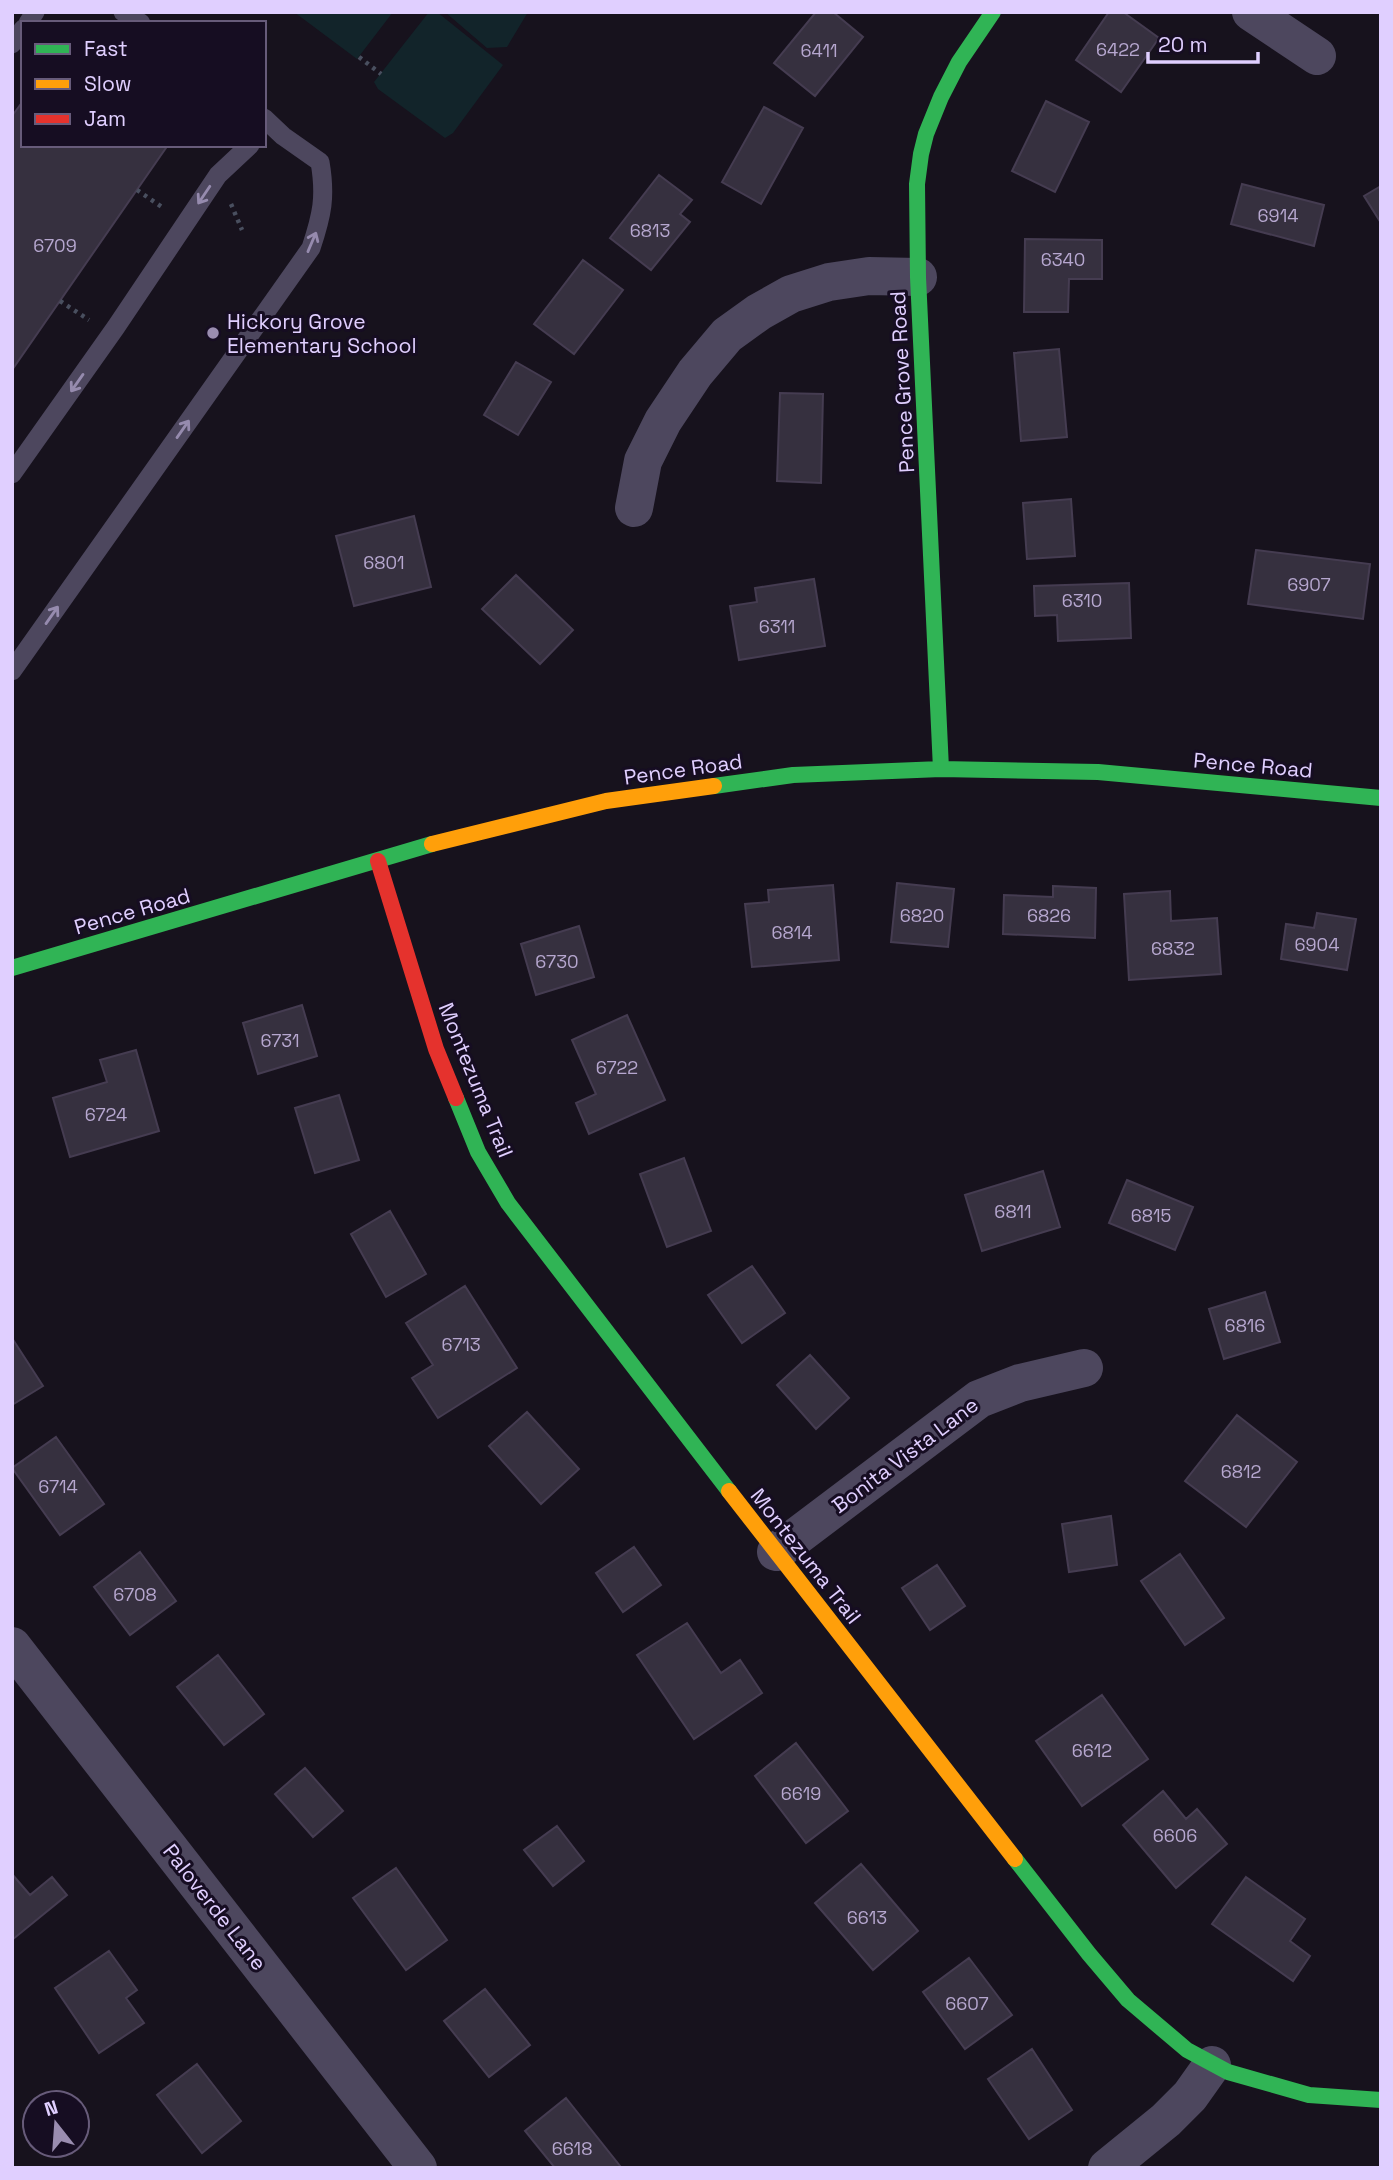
<svg xmlns="http://www.w3.org/2000/svg" width="1393" height="2180" viewBox="0 0 1393 2180" font-family="'Space Grotesk',sans-serif">
	<style>
		.green { fill: #12242a }
		.building { fill: #36303f; stroke: #453c51; stroke-width: 2 }
		.lines { fill: none; stroke-linecap: round; stroke-linejoin: round }
		.path { stroke: #494f5f; stroke-width: 4.5; stroke-dasharray: 3.5 5; stroke-linecap: butt }
		.lane { stroke: #4d475e; stroke-width: 19 }
		.street { stroke: #4d475e; stroke-width: 38 }
		.fast { stroke: #30b455; stroke-width: 16 }
		.slow { stroke: #ff9f0a; stroke-width: 16 }
		.jam { stroke: #e5322d; stroke-width: 16 }
		.oneway { stroke: #968bae }
		.poi-dot { fill: #9a8db0; stroke: #160d22; stroke-width: 2.5 }
		.labels { text-anchor: middle; dominant-baseline: central; stroke-width: 6; stroke-linejoin: round; paint-order: stroke }
		.number-label { font-size: 18px; fill: #b6a7cf }
		.poi-label { font-size: 21px; fill: #e0cfff; stroke: #160d22; text-anchor: start }
		.street-label { font-size: 21px; fill: #e0cfff; stroke: #160d22 }
	</style>
	<rect width="100%" height="100%" fill="#17121d"/>
	<path class="green" d="M294 12H393L357 59Z
		M429 12H437L503 65 453 133 445 138 378 89 374 82Z
		M445 12H528L507 47 487 48Z"/>
	<path class="building" d="M816 12H833L863 37 815 96 774 63Z
		M1109 12H1123L1159 38 1121 92 1076 60Z
		M23 101V145H168L12 370V116Z
		M1046 101 1089 122 1055 192 1012 171Z
		M764 107 803 128 761 204 722 182Z
		M659 175 692 200 680 214 690 222 651 270 610 238Z
		M1242 184 1324 205 1314 246 1231 224Z
		M1381 186V223L1364 196Z
		M1025 239 1102 240V279H1069L1068 312H1024Z
		M583 260 623 290 574 354 534 324Z
		M1059 349 1067 437 1021 441 1014 353Z
		M516 362 551 382 518 435 484 415Z
		M780 393 823 394 821 483 777 481Z
		M1071 499 1075 556 1027 559 1023 503Z
		M414 516 431 587 354 606 336 536Z
		M1256 550 1370 564 1363 619 1248 604Z
		M516 575 573 630 540 664 482 609Z
		M814 579 825 646 739 660 730 606 757 602 755 588Z
		M1129 583 1131 638 1058 641 1057 615 1035 616 1034 586Z
		M897 883 954 889 948 947 891 942Z
		M833 885 839 960 752 967 745 904 769 902 768 890Z
		M1053 886 1096 888 1095 938 1003 934 1004 895 1053 897Z
		M1170 891 1171 921 1217 918 1221 974 1129 980 1124 894Z
		M1317 913 1356 919 1347 970 1281 959 1286 924 1314 928Z
		M579 926 594 977 536 995 521 944Z
		M302 1005 317 1056 258 1074 243 1023Z
		M627 1015 665 1100 589 1134 576 1103 596 1094 572 1040Z
		M136 1050 159 1131 70 1157 53 1098 107 1082 100 1060Z
		M339 1095 359 1160 315 1173 295 1108Z
		M684 1158 711 1231 667 1247 640 1174Z
		M1043 1171 1060 1227 982 1251 965 1195Z
		M1127 1180 1193 1207 1175 1250 1109 1223Z
		M390 1211 426 1274 386 1297 351 1234Z
		M752 1266 785 1313 742 1343 708 1295Z
		M465 1286 517 1368 438 1418 412 1378 433 1365 406 1323Z
		M1265 1292 1280 1342 1224 1359 1209 1309Z
		M12 1338 43 1386 12 1405Z
		M810 1355 849 1398 816 1429 777 1385Z
		M527 1412 579 1469 541 1504 489 1446Z
		M1237 1415 1297 1462 1246 1527 1185 1481Z
		M56 1437 104 1504 60 1535 12 1468Z
		M1111 1516 1117 1565 1069 1572 1062 1524Z
		M634 1547 661 1585 623 1612 596 1573Z
		M140 1552 176 1601 130 1635 94 1587Z
		M1180 1554 1224 1618 1185 1645 1141 1581Z
		M937 1565 965 1606 930 1630 902 1588Z
		M687 1623 721 1673 740 1660 762 1693 694 1739 637 1655Z
		M218 1655 264 1714 224 1745 177 1687Z
		M1102 1695 1148 1759 1082 1806 1036 1741Z
		M796 1743 848 1811 806 1843 755 1776Z
		M305 1768 343 1811 313 1837 275 1794Z
		M1163 1791 1186 1819 1197 1809 1227 1844 1176 1888 1123 1825Z
		M557 1826 584 1861 553 1886 524 1850Z
		M861 1864 918 1931 873 1970 815 1903Z
		M396 1868 447 1940 406 1970 353 1898Z
		M12 1874 30 1895 52 1877 67 1895 12 1940Z
		M1246 1877 1305 1919 1290 1941 1310 1956 1293 1981 1212 1924Z
		M109 1951 137 1990 126 1998 144 2023 99 2053 55 1988Z
		M969 1958 1012 2015 965 2049 923 1992Z
		M485 1989 530 2045 489 2077 444 2021Z
		M1032 2049 1072 2110 1029 2139 988 2079Z
		M197 2064 241 2121 202 2153 157 2095Z
		M566 2098 620 2166 618 2168H555L525 2131Z"/>
	<g class="lines">
		<path class="path" d="M359 57 381 74
			M137 190 162 207
			M231 204 242 230
			M60 301 89 320"/>
		<path class="lane" d="M123 12 141 23
			M28 23 35 12
			M12 44 23 29
			M12 474 116 327 218 175 250 145
			M12 671 311 248C322 215 326 197 320 162L283 136 264 118"/>
		<path class="street" d="M1251 12 1317 56
			M634 508 643 461 663 421 695 373 727 335 759 312 791 294 829 282 869 276 918 277
			M776 1552 979 1399 1020 1383 1084 1368
			M12 1646 418 2168
			M1107 2168 1166 2120 1190 2096 1212 2065"/>
		<path class="fast" d="M941 769 918 277 917 184 921 154 926 134 941 97 959 62 993 12
			M714 786 793 775 941 769 1098 772 1381 798
			M12 968 432 844
			M456 1098 478 1152 508 1203 729 1491
			M1015 1859 1089 1954 1128 2000 1187 2050 1228 2072 1309 2095 1381 2100"/>
		<path class="slow" d="M432 844 606 801 714 786
			M729 1491 1015 1859"/>
		<path class="jam" d="M378 861 436 1049 456 1098"/>
	</g>
	<defs><path id="oneway-shaft" d="M-6 0H5M1.5-3L5.5 0L1.5 3" fill="none" stroke-width="1.6" stroke-linecap="round" stroke-linejoin="round" transform="scale(1.75)"/></defs>
	<g class="oneway">
		<use href="#oneway-shaft" transform="translate(204 195) rotate(124)"/>
		<use href="#oneway-shaft" transform="translate(312 242) rotate(-67)"/>
		<use href="#oneway-shaft" transform="translate(77 383) rotate(125)"/>
		<use href="#oneway-shaft" transform="translate(183 429) rotate(-55)"/>
		<use href="#oneway-shaft" transform="translate(52 615) rotate(-55)"/>
	</g>
	<circle class="poi-dot" cx="213" cy="333" r="7"/>
	<g class="labels">
		<g class="number-label">
			<text x="1118" y="49">6422</text>
			<text x="819" y="50">6411</text>
			<text x="1278" y="215">6914</text>
			<text x="650" y="230">6813</text>
			<text x="55" y="245">6709</text>
			<text x="1063" y="259">6340</text>
			<text x="384" y="562">6801</text>
			<text x="1309" y="584">6907</text>
			<text x="1082" y="600">6310</text>
			<text x="777" y="626">6311</text>
			<text x="922" y="915">6820</text>
			<text x="1049" y="915">6826</text>
			<text x="792" y="932">6814</text>
			<text x="1317" y="944">6904</text>
			<text x="1173" y="948">6832</text>
			<text x="557" y="961">6730</text>
			<text x="280" y="1040">6731</text>
			<text x="617" y="1067">6722</text>
			<text x="106" y="1114">6724</text>
			<text x="1013" y="1211">6811</text>
			<text x="1151" y="1215">6815</text>
			<text x="1245" y="1325">6816</text>
			<text x="461" y="1344">6713</text>
			<text x="1241" y="1471">6812</text>
			<text x="58" y="1486">6714</text>
			<text x="135" y="1594">6708</text>
			<text x="1092" y="1750">6612</text>
			<text x="801" y="1793">6619</text>
			<text x="1175" y="1835">6606</text>
			<text x="867" y="1917">6613</text>
			<text x="967" y="2003">6607</text>
			<text x="572" y="2148">6618</text>
		</g>
		<g class="poi-label">
			<text x="227" y="321">Hickory Grove<tspan x="227" dy="24">Elementary School</tspan></text>
		</g>
		<g class="street-label">
			<text transform="translate(902 382) rotate(-93)">Pence Grove Road</text>
			<text transform="translate(1253 765) rotate(5)">Pence Road</text>
			<text transform="translate(683 769) rotate(-8)">Pence Road</text>
			<text transform="translate(132 911) rotate(-16)">Pence Road</text>
			<text transform="translate(476 1080) rotate(68)">Montezuma Trail</text>
			<text transform="translate(905 1455) rotate(-37)">Bonita Vista Lane</text>
			<text transform="translate(806 1556) rotate(52)">Montezuma Trail</text>
			<text transform="translate(215 1907) rotate(52)">Paloverde Lane</text>
		</g>
	</g>
	<rect width="1393" height="2180" fill="none" stroke="#e0cfff" stroke-width="28"/>
	<rect x="21" y="21" width="245" height="126" fill="#160d22" stroke="#675b7a" stroke-width="2"/>
	<rect x="35" y="44" width="35" height="10" fill="#30b455" stroke="#675b7a" stroke-width="2"/>
	<text x="84" y="56" font-size="21" fill="#e0cfff">Fast</text>
	<rect x="35" y="79" width="35" height="10" fill="#ff9f0a" stroke="#675b7a" stroke-width="2"/>
	<text x="84" y="91" font-size="21" fill="#e0cfff">Slow</text>
	<rect x="35" y="114" width="35" height="10" fill="#e5322d" stroke="#675b7a" stroke-width="2"/>
	<text x="84" y="126" font-size="21" fill="#e0cfff">Jam</text>
	<g transform="translate(56 2124) rotate(343)"><circle r="33" fill="#160d22" stroke="#675b7a" stroke-width="2"/>
	<path d="M0-5L12 26L0 18L-12 26Z" fill="#9a8db0"/>
	<text y="-10" font-size="19" font-weight="bold" text-anchor="middle" fill="#e0cfff">N</text>
	</g>
	<path d="M1148 52v10h110v-10" fill="none" stroke="#e0cfff" stroke-width="3.5"/>
	<text x="1158" y="52" font-size="21" fill="#e0cfff" stroke="#160d22" stroke-width="5" paint-order="stroke">20 m</text>
</svg>
